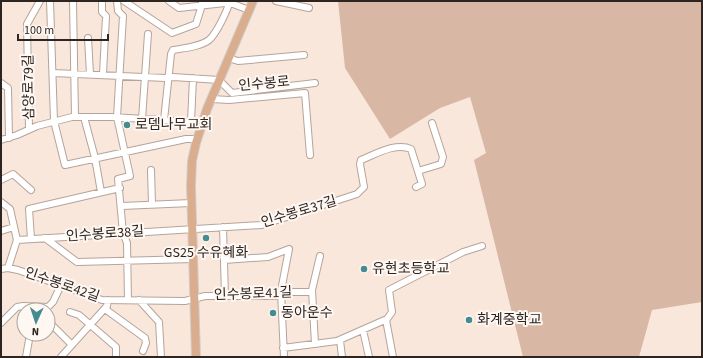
<svg xmlns="http://www.w3.org/2000/svg" width="703" height="358" viewBox="0 0 703 358" font-family="'Source Sans 3','Noto Sans KR',sans-serif">
	<style>
		.green { fill: #d8b8a5 }
		.lines { fill: none; stroke-linecap: round; stroke-linejoin: round }
		.minor-casing { stroke: #b6a49a; stroke-width: 8 }
		.major-casing { stroke: #d1cfce; stroke-width: 10 }
		.minor { stroke: #fff; stroke-width: 6 }
		.major { stroke: #dbad8f; stroke-width: 8 }
		.poi-dot { fill: #448c90; stroke: #fef7f2; stroke-width: 1.5 }
		.labels { text-anchor: middle; dominant-baseline: central; stroke-width: 4; stroke-linejoin: round; paint-order: stroke }
		.street-label { font-size: 14px; fill: #2c2521; stroke: #fef7f2 }
		.poi-label { font-size: 14px; fill: #2c2521; stroke: #fef7f2; text-anchor: start }
	</style>
	<rect width="100%" height="100%" fill="#fae7dc"/>
	<path class="green" d="M338 1H702V302L652 310 639 357H523L474 160 486 153 470 97 440 108 390 139 345 68Z"/>
	<g class="lines">
		<g class="minor-casing">
			<path id="minor" d="M50 1 54 121 65 165 186 139H197
				M73 1 75 117
				M102 1V12L106 16 103 74
				M117 1 118 11 123 16 117 117 130 176 118 179 123 233 127 243 128 300
				M124 1 172 33 196 24 202 5V1
				M169 1 179 8 225 3 233 4 249 10
				M276 1 309 8
				M88 38 90 74
				M228 58 238 61 304 55
				M53 73 166 78 173 77 219 80 232 93 315 83
				M1 83 8 88 9 138
				M212 99 229 100 305 93 310 155
				M84 117 95 158 101 192
				M142 119 148 34
				M164 120 171 54 173 50C184 48 200 47 209 40 217 33 227 11 230 1
				M191 122 193 78
				M29 129 27 24 40 1
				M1 140 17 135 37 126 72 117H112L178 121 191 122 201 127
				M151 170 152 204
				M418 171 441 164 443 157 432 123
				M1 180 13 174 31 190
				M1 202 10 209 17 240 8 268
				M122 206 191 203
				M223 227 225 296
				M1 231 14 227
				M45 238 77 262 194 259
				M31 239 29 209 120 188
				M17 240 262 225 357 194 364 187 360 164 361 160C376 154 396 142 411 149L422 184 416 187
				M224 260 268 257 289 249
				M1 269 8 268 18 270 102 300 185 301 205 296H277L284 292H312
				M139 300 159 322 161 357
				M105 309 145 338 146 343 143 351
				M70 312 79 315 116 347V357
				M386 320 393 357
				M1 323 17 307 23 306 48 307 53 302 61 285
				M50 323 72 345
				M363 330 369 357
				M340 340 342 357
				M315 344 312 290 320 256
				M283 348 337 341 387 319 392 312 389 290 463 252 482 246
				M26 357 30 334
				M61 357 107 306 108 300
				M284 357 281 291 289 249"/>
		</g>
		<g class="major-casing">
			<path id="major" d="M196 357 191 186 192 161 196 143 207 109 253 1"/>
		</g>
		<use href="#minor" class="minor"/>
		<use href="#major" class="major"/>
	</g>
	<g class="poi-dot">
		<circle cx="127" cy="125" r="4"/>
		<circle cx="206" cy="238" r="4"/>
		<circle cx="364" cy="269" r="4"/>
		<circle cx="273" cy="313" r="4"/>
		<circle cx="469" cy="320" r="4"/>
	</g>
	<g class="labels">
		<g class="street-label">
			<text transform="translate(264 84) rotate(-5)">인수봉로</text>
			<text transform="translate(29 87) rotate(-91)">삼양로79길</text>
			<text transform="translate(299 212) rotate(-17)">인수봉로37길</text>
			<text transform="translate(105 234) rotate(-4)">인수봉로38길</text>
			<text transform="translate(62 285) rotate(19)">인수봉로42길</text>
			<text transform="translate(253 294) rotate(-2)">인수봉로41길</text>
		</g>
		<g class="poi-label">
			<text x="135" y="125">로뎀나무교회</text>
			<text x="206" y="253" text-anchor="middle">GS25 수유혜화</text>
			<text x="372" y="269">유현초등학교</text>
			<text x="281" y="313">동아운수</text>
			<text x="477" y="320">화계중학교</text>
		</g>
	</g>
	<rect width="703" height="358" fill="none" stroke="#2c2521" stroke-width="4"/>
	<g transform="translate(36 322) rotate(183)"><circle r="19" fill="#fef7f2" stroke="#aaa39e"/>
	<path d="M0-3L7 15L0 10L-7 15Z" fill="#448c90"/>
	<text y="-6" font-size="11" font-weight="bold" text-anchor="middle" fill="#2c2521">N</text>
	</g>
	<path d="M18 34v6h90v-6" fill="none" stroke="#2c2521" stroke-width="2"/>
	<text x="24" y="34" font-size="12" fill="#2c2521" stroke="#fef7f2" stroke-width="3" paint-order="stroke">100 m</text>
</svg>
